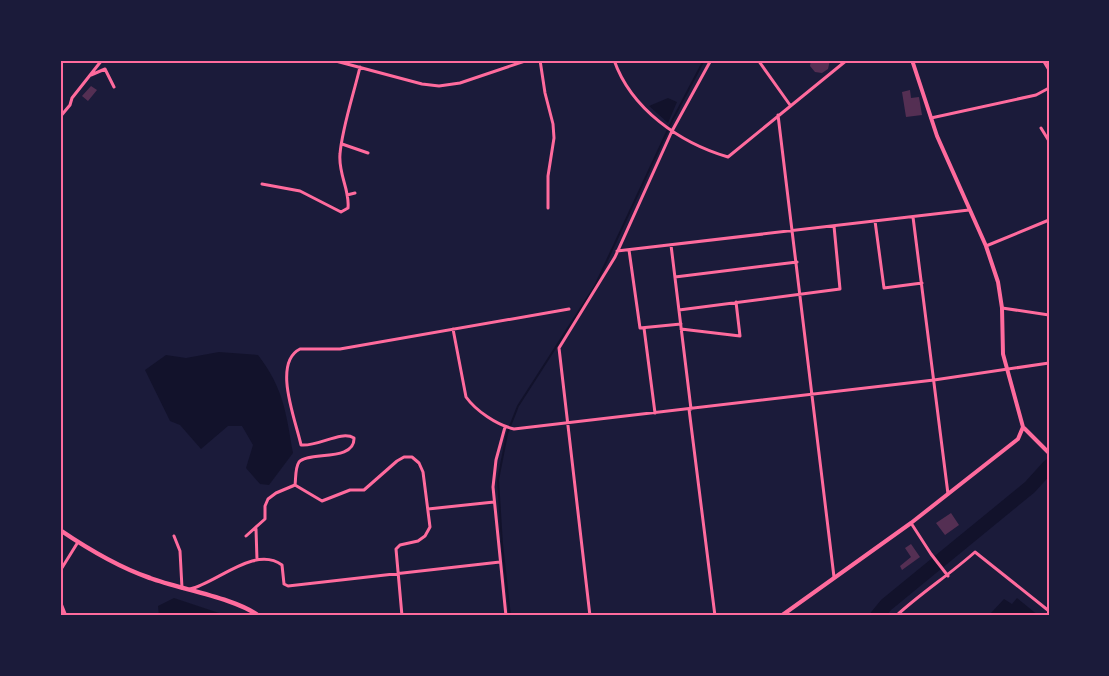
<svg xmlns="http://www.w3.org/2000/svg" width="1109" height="676" viewBox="0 0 1109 676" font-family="'PT Sans',sans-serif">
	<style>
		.water { fill: #12122b }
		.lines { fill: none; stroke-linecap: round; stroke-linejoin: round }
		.stream { stroke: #12122b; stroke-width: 2 }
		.river { stroke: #12122b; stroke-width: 14 }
		.building { fill: #542f53 }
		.minor { stroke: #ff6b9d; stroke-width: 3 }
		.tertiary { stroke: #ff6b9d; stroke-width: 4 }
		.secondary { stroke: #ff6b9d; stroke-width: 4.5 }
		.neatline { fill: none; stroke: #ff6b9d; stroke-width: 2 }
	</style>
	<rect width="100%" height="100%" fill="#1b1b3a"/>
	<path class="water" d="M668 98 677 102 668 123 649 106Z
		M219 352 258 355C284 389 286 413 293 453L269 485 260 484 246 468 253 445 242 426H228L201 449 180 425 170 421 145 370 166 355 186 358Z
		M174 598 228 616H159L158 606Z
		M1017 598 1039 616H994L991 613 1004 599 1012 604Z"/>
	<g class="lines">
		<path class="stream" d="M510 616 502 544 498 480 507 434 518 406 595 286 673 119 704 60"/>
		<path class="river" d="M877 616 886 605 1030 487 1049 466"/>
	</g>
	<path class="building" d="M811 60H830L828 69 822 73 815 72 810 66Z
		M91 86 97 90 88 101 82 96Z
		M910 90 911 98 919 97 922 115 906 117 902 92Z
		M951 513 959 525 945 535 936 523Z
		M911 544 920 557 902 570 900 566 911 557 905 548Z"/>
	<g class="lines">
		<path class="minor" d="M332 60 422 84 439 86 460 83 528 60
			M540 60 545 93 553 124 554 138 548 176V208
			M614 60C631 109 680 143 728 157L847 60
			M758 60 790 105
			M1043 60 1049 70
			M91 75 105 69 114 87
			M778 115 834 577
			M60 117 70 105 72 98 102 60
			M931 118 1036 95 1049 88
			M1041 128 1049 141
			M342 144 368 153
			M262 184 300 191 341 212 348 208C350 190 338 174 340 154 342 128 354 93 360 67
			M347 195 355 193
			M913 217 948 494
			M875 221 884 288 922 283
			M671 245 691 409
			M986 246 1049 220
			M629 250 640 328 681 324
			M617 251 969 210
			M675 277 797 262
			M1002 308 1049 315
			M679 310 840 289 834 226
			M644 328 655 413
			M453 329 466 397C476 411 497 425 514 429L934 380 1049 363
			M681 329 740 336 736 302
			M689 409 715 616
			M505 427 496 460 493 487 506 616
			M295 485C296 478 295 468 299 462 308 451 355 462 354 438 341 430 318 447 301 445 296 421 272 363 300 349H340L569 309
			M428 509 494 502
			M911 523 931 554 948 576
			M256 529 257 560
			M174 536 180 551 182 588
			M246 536 265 519V506L268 499 276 493 295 485 322 501 350 490H364L397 461 404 457H412L419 463 423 472 430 527 425 536 418 541 400 545 396 549 402 616
			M60 571 78 542
			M190 589C217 583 255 545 282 565L284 584 288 586 500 562
			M60 601 66 616
			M590 616 559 348 615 257 672 131 711 60
			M896 616C921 593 949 575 975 552L1049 611"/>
		<path class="tertiary" d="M1024 428 1049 453
			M781 616 911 523 1018 439 1023 427 1003 354 1002 308 998 282 986 246 937 136 912 60"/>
		<path class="secondary" d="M60 530C88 549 118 567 150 578 179 589 236 598 259 616"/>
	</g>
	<rect width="1109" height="676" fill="none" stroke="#1b1b3a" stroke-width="123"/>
	<rect x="62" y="62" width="986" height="552" class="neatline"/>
</svg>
